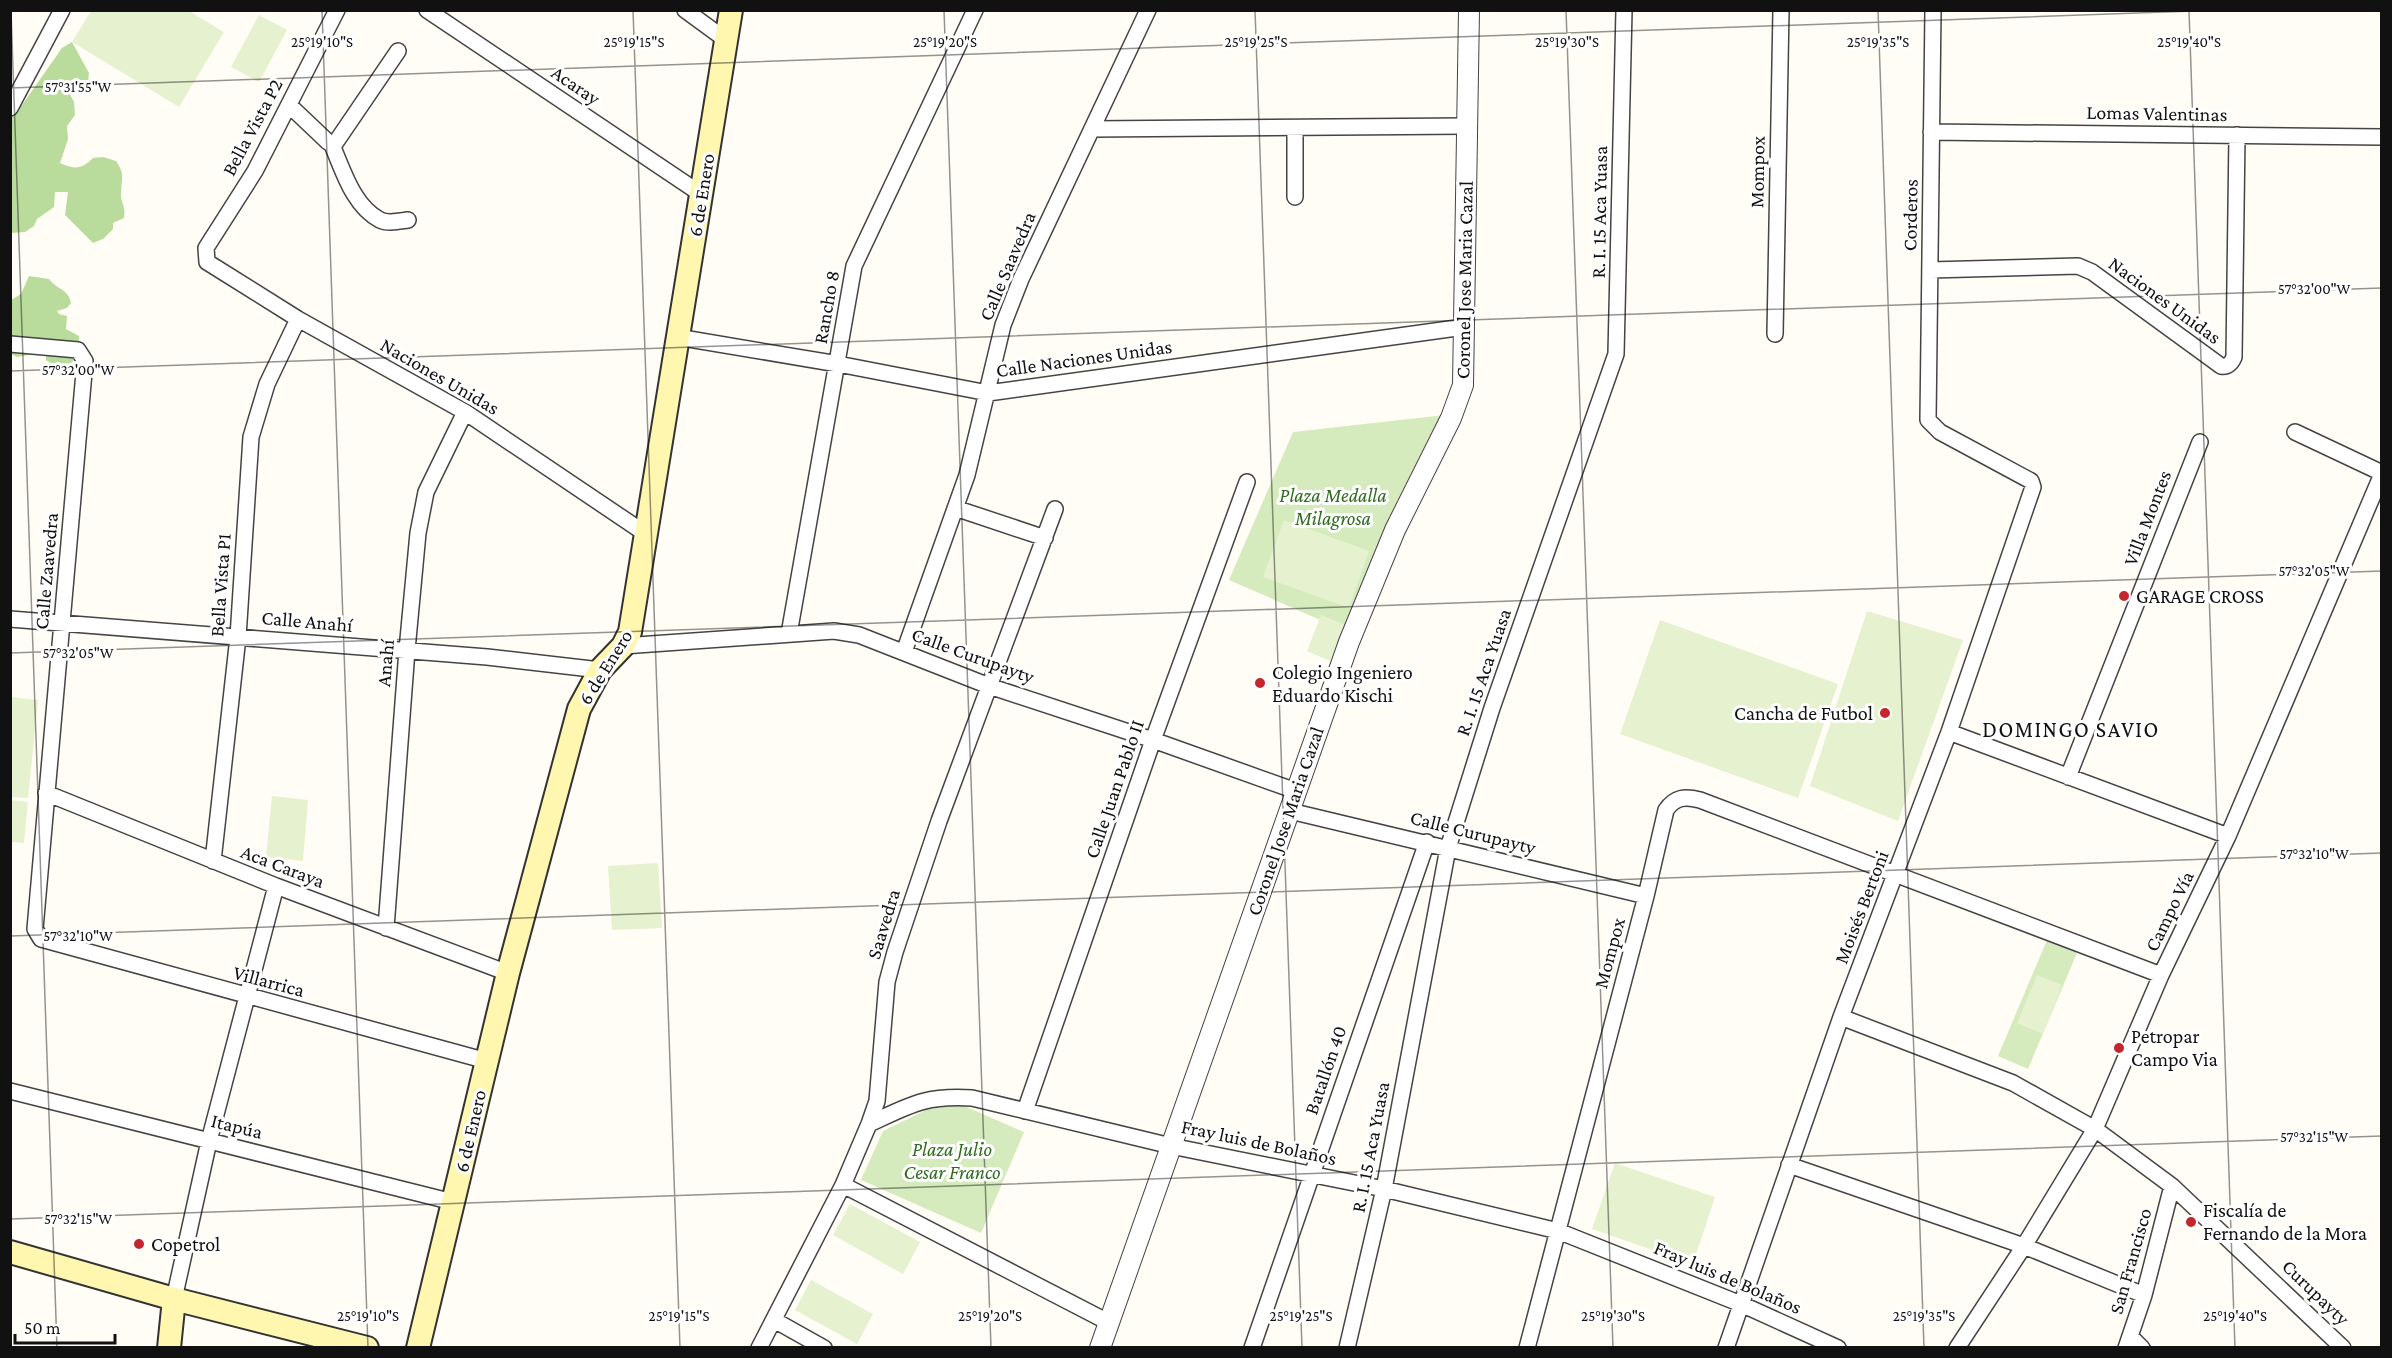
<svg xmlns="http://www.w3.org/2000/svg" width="2392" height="1358" viewBox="0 0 2392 1358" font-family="'Crimson Pro',serif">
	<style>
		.green { fill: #d5ebbd }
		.forest { fill: #b9dc9c }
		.pitch { fill: #e6f2cf }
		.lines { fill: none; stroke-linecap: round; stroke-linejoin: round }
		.minor-casing { stroke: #444; stroke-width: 18 }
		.tertiary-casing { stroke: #444; stroke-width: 22 }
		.secondary-casing { stroke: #333; stroke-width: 26 }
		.minor { stroke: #fff; stroke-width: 15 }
		.tertiary { stroke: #fff; stroke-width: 20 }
		.secondary { stroke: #fff6b0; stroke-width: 22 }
		.ticks { fill: none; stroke: #111; stroke-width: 1.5; stroke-opacity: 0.45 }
		.poi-dot { fill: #c4262e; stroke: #fff; stroke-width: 2 }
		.labels { text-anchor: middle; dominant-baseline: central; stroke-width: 6; stroke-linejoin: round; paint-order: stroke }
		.street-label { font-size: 20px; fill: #111; stroke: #fff }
		.park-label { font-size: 20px; font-style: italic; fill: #2f6b1f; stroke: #fff }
		.poi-label { font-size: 20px; fill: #111; stroke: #fff; text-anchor: start }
		.quarter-label { font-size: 22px; letter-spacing: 1.5px; fill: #111; stroke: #fff }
		.ticks-label { font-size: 15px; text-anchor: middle; fill: #111; stroke: #fff; stroke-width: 6; stroke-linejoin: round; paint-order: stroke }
	</style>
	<rect width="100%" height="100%" fill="#fffdf5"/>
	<path class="green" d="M1445 415 1350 633 1229 580 1293 432Z
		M2047 940 2077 953 2028 1069 1998 1056Z
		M962 1105 1024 1132 981 1233 861 1180 883 1131 928 1109Z"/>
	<path class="forest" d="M72 42 89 73 88 82 71 83 66 87 74 102 75 115 67 126 68 139 60 163C75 170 82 169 93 158L103 157 116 161C126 176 121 178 121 195 121 204 126 205 124 218L113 223V229L103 239 93 243 65 215 68 192H55L54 207 37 219 34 226 25 232 11 233V108L22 105 62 48Z
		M29 276 49 279C57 290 68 288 71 303L67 308 57 311 59 314 67 316 66 329 79 336V343L74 347 73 361 69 365 55 366 46 360V340L38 338 33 354 17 357 11 354V300L21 294Z"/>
	<path class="pitch" d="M91 11H189L224 32 179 107 72 42Z
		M259 15 287 30 259 82 231 67Z
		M1284 520 1369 551 1349 608 1263 577Z
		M1867 611 1963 640 1898 821 1810 786Z
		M1321 615 1345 625 1330 661 1307 651Z
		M1660 620 1838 684 1798 798 1620 734Z
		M11 697 38 700 28 798 11 797Z
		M272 796 308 800 303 861 266 857Z
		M11 800 28 802 24 843 11 842Z
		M658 863 662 928 612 930 608 866Z
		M2037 975 2062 985 2043 1034 2017 1023Z
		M1615 1163 1715 1197 1693 1264 1592 1229Z
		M850 1204 920 1242 903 1274 833 1235Z
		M811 1280 873 1314 857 1344 795 1310Z"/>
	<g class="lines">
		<g class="minor-casing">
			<path id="minor" d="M337 10 255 171 206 248 207 262 298 319 465 412 646 534
				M427 10 701 194
				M685 10 726 40
				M289 105 328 142 334 145 398 51
				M10 108 62 10
				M1092 129 1467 126
				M1931 132 2382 137
				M332 145C343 170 353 206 380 220 388 224 400 221 408 220
				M1295 197V128
				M1930 270 2078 266 2092 272 2221 366C2228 367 2231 364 2234 357L2237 135
				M1775 334 1781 10
				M677 337 838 364 988 393 1464 327
				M10 344 78 350 85 361 35 929 41 939 487 1061
				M2295 432 2382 473
				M955 508 1045 538
				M10 619 487 657 600 670
				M789 634 854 266 975 10
				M623 646 834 631 859 635 989 686 1153 740 1296 791
				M904 652 967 475 1003 325 1021 279 1148 10
				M1949 732 2228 836
				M2068 777 2200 442
				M46 793 276 886 508 973
				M1290 811 1646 896
				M213 861 238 637 251 437 267 384 298 319
				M386 928 407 650 418 533 426 492 465 412
				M1841 1017 2013 1083 2095 1129 2172 1186 2343 1348
				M10 1091 453 1202
				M1025 1111 1153 740 1247 482
				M869 1124C910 1105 925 1095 972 1098L1171 1146 1384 1189 1558 1231 1741 1304 1838 1348
				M1789 1165 2024 1246 2144 1295
				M843 1185 1108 1322
				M174 1299 209 1141 276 886
				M774 1320 824 1348
				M2130 1336 2142 1348
				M759 1348 843 1185 869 1124 877 1101 887 982 895 952 939 821 1055 509
				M1252 1348 1427 842
				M1347 1348 1384 1189 1448 848 1492 708 1616 354 1624 10
				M1527 1348 1646 896 1666 810C1675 797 1685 796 1700 800L2161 975
				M1726 1348 1841 1017 1949 732 2033 487 2031 481 1940 432 1928 420 1933 10
				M1957 1348 2024 1246 2095 1129 2161 975 2228 836 2382 474
				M2126 1348 2144 1295 2172 1186"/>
		</g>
		<g class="tertiary-casing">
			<path id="tertiary" d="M1100 1348 1349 642 1395 530 1451 418 1463 385 1469 10"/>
		</g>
		<g class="secondary-casing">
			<path id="secondary" d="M10 1252 174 1299 367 1348
				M169 1348 174 1299
				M418 1348 508 973 579 709 600 670 623 646 630 632 731 10"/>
		</g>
		<use href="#minor" class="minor"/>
		<use href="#tertiary" class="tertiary"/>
		<use href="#secondary" class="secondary"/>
	</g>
	<path class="ticks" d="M11 10 57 1348M322 10 368 1348M633 10 680 1348M944 10 991 1348M1255 10 1302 1348M1566 10 1613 1348M1878 10 1924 1348M2189 10 2235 1348M10 88 2222 10M10 371 2382 288M10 653 2382 571M10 936 2382 853M10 1219 2382 1136"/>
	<g class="poi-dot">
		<circle cx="2124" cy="596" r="6"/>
		<circle cx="1260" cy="683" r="6"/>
		<circle cx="1885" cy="713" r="6"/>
		<circle cx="2119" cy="1048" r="6"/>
		<circle cx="2191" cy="1222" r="6"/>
		<circle cx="139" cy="1244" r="6"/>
	</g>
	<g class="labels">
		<g class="street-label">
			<text transform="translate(576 85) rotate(34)">Acaray</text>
			<text transform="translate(2157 113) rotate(1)">Lomas Valentinas</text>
			<text transform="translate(252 127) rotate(-62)">Bella Vista P2</text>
			<text transform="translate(1757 172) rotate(-89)">Mompox</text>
			<text transform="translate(701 195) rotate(-81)">6 de Enero</text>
			<text transform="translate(1599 212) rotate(-89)">R. I. 15 Aca Yuasa</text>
			<text transform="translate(1910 215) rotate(-89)">Corderos</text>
			<text transform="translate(1007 266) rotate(-67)">Calle Saavedra</text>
			<text transform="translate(1464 280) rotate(-89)">Coronel Jose Maria Cazal</text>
			<text transform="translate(2165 300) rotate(36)">Naciones Unidas</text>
			<text transform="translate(826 307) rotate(-80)">Rancho 8</text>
			<text transform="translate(1084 358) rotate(-8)">Calle Naciones Unidas</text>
			<text transform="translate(440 376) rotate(30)">Naciones Unidas</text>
			<text transform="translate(2147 518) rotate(-69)">Villa Montes</text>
			<text transform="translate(46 571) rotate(-85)">Calle Zaavedra</text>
			<text transform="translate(220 585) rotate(-86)">Bella Vista P1</text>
			<text transform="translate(307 621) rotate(5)">Calle Anahí</text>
			<text transform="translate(973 655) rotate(20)">Calle Curupayty</text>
			<text transform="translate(385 663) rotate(-85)">Anahí</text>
			<text transform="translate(605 667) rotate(-58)">6 de Enero</text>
			<text transform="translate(1483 672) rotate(-71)">R. I. 15 Aca Yuasa</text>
			<text transform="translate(1114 789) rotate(-71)">Calle Juan Pablo II</text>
			<text transform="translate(1285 821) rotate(-71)">Coronel Jose Maria Cazal</text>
			<text transform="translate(1473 832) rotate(14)">Calle Curupayty</text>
			<text transform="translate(283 866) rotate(21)">Aca Caraya</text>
			<text transform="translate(1861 907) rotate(-69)">Moisés Bertoni</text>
			<text transform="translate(2169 911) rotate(-64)">Campo Vía</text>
			<text transform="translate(883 924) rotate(-73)">Saavedra</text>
			<text transform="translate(1609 953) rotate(-75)">Mompox</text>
			<text transform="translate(269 981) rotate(15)">Villarrica</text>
			<text transform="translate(1325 1070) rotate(-71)">Batallón 40</text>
			<text transform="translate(237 1126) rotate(14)">Itapúa</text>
			<text transform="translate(470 1131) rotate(-77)">6 de Enero</text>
			<text transform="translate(1259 1142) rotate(12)">Fray luis de Bolaños</text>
			<text transform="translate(1370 1147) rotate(-79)">R. I. 15 Aca Yuasa</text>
			<text transform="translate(2130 1261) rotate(-74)">San Francisco</text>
			<text transform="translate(1728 1277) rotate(23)">Fray luis de Bolaños</text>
			<text transform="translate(2316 1292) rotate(44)">Curupayty</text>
		</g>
		<g class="park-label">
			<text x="1333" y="495">Plaza Medalla<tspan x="1333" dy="23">Milagrosa</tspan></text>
			<text x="952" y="1149">Plaza Julio<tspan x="952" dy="23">Cesar Franco</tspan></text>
		</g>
		<g class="poi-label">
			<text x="2136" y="596">GARAGE CROSS</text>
			<text x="1272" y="672">Colegio Ingeniero<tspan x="1272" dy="23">Eduardo Kischi</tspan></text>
			<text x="1873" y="713" text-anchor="end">Cancha de Futbol</text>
			<text x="2131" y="1036">Petropar<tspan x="2131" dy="23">Campo Via</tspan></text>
			<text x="2203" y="1210">Fiscalía de<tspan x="2203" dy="23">Fernando de la Mora</tspan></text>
			<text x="151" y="1244">Copetrol</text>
		</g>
		<g class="quarter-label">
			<text x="2071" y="729">DOMINGO SAVIO</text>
		</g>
	</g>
	<g class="ticks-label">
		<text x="322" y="47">25°19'10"S</text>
		<text x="634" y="47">25°19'15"S</text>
		<text x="945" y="47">25°19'20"S</text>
		<text x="1256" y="47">25°19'25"S</text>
		<text x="1567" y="47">25°19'30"S</text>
		<text x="1878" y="47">25°19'35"S</text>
		<text x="2189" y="47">25°19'40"S</text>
		<text x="78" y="92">57°31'55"W</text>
		<text x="2314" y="294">57°32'00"W</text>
		<text x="78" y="375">57°32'00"W</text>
		<text x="2314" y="576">57°32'05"W</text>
		<text x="78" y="658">57°32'05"W</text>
		<text x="2314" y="859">57°32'10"W</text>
		<text x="78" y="941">57°32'10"W</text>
		<text x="2314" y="1142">57°32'15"W</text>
		<text x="78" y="1224">57°32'15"W</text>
		<text x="368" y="1321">25°19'10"S</text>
		<text x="679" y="1321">25°19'15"S</text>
		<text x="990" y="1321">25°19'20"S</text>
		<text x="1301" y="1321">25°19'25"S</text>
		<text x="1613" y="1321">25°19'30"S</text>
		<text x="1924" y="1321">25°19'35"S</text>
		<text x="2235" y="1321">25°19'40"S</text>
	</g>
	<rect width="2392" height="1358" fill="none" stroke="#111111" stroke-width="24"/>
	<path d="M15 1334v9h100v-9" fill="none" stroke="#111111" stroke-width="3"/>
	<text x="24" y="1334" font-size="18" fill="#111111" stroke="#ffffff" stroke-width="4.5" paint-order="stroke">50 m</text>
</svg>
